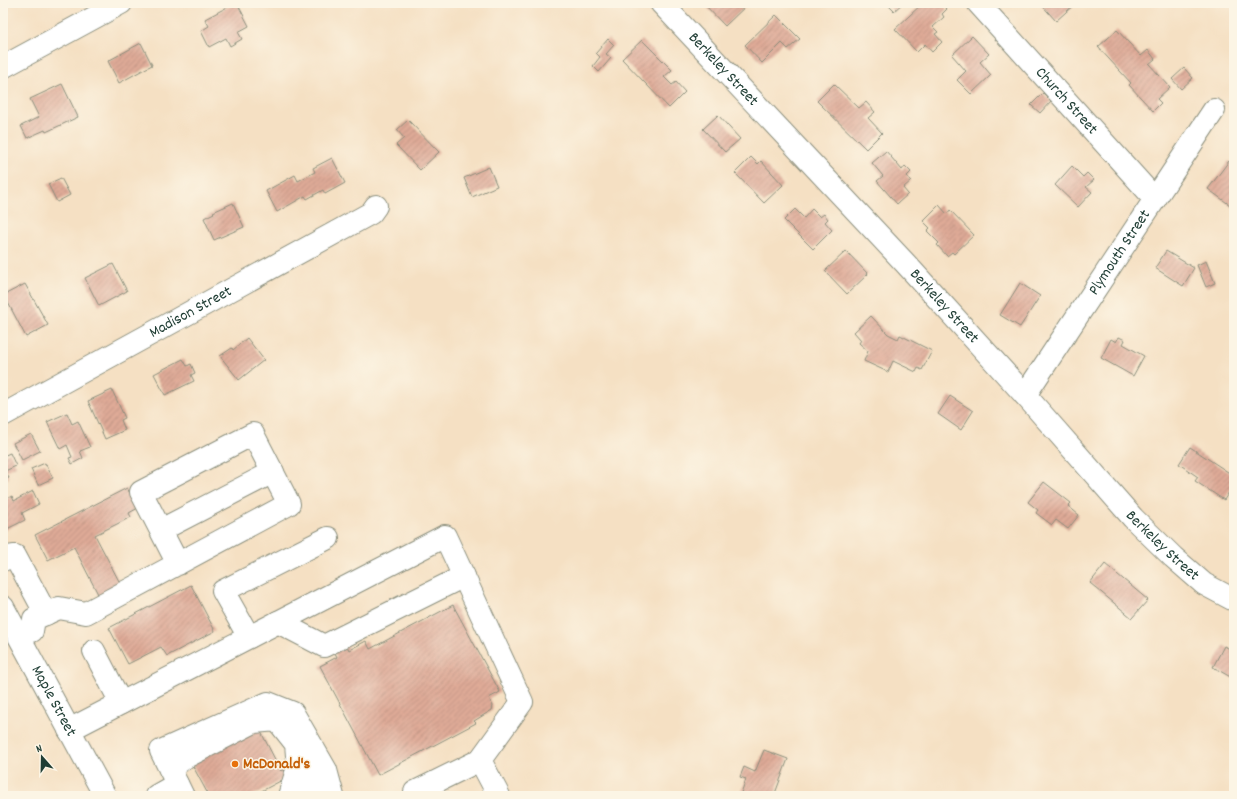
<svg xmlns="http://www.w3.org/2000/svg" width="1237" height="799" viewBox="0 0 1237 799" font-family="Dekko,sans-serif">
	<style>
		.building { fill: url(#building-hatch) }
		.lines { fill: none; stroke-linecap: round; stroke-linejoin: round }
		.minor-casing { stroke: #8a8e7c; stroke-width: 24 }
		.major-casing { stroke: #8a8e7c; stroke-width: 24 }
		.minor { stroke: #fff; stroke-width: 22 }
		.major { stroke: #fff; stroke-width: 22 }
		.food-dot { fill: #e8710a; stroke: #fcf5e5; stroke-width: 1.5 }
		.labels { text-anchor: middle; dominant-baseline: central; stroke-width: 3; stroke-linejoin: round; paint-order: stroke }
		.street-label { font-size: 16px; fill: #1f3d34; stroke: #fcf5e5 }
		.food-label { font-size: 16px; font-weight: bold; fill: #c56008; stroke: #fcf5e5; text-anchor: start }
	</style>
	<defs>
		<pattern id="building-hatch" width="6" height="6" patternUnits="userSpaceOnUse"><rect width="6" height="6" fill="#dfaa97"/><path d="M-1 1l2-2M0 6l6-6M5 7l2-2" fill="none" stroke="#b48c7c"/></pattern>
	</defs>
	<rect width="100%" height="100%" fill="#fcf5e5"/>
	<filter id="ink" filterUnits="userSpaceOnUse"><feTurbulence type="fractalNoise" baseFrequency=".025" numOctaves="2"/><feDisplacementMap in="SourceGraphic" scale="8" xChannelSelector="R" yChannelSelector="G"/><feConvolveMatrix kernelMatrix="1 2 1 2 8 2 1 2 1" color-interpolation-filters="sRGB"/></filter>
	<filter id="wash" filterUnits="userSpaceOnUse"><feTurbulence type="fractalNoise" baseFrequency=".012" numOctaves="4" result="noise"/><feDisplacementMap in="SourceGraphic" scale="16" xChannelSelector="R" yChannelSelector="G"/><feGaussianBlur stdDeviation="0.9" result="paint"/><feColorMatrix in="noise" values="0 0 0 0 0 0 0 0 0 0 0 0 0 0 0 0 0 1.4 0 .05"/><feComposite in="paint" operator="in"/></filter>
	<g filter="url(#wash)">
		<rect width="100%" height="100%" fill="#f5e0c3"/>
		<g id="blocks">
			<path class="building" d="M235 3H237L249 26 238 32 242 39 230 46 226 38 209 47 201 31 209 26 205 19Z
				M703 3H749L725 26Z
				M886 3H903L894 11Z
				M923 3H941L947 9 942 14 944 17 933 27 938 32 935 34 942 42 932 52 925 44 917 52 895 29Z
				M1040 3H1076L1056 21Z
				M776 15 800 39 788 49 782 43 762 63 745 45Z
				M1117 30 1141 56 1148 50 1155 59 1149 64 1170 87 1157 99 1161 103 1153 111 1129 85 1131 83 1098 47Z
				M972 36 989 54 980 62 991 75 971 94 957 80 966 71 952 55Z
				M608 39 614 45 606 54 611 58 599 72 593 66 600 57 596 53Z
				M642 40 672 70 664 77 672 85 676 82 685 92 669 108 622 59Z
				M141 43 152 65 119 83 108 61Z
				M1184 68 1193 78 1181 89 1172 79Z
				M62 84 78 117 46 132 45 130 27 138 21 126 39 117 30 99Z
				M834 84 859 108 866 102 875 112 868 118 882 133 866 149 817 101Z
				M1043 93 1051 101 1040 113 1031 105Z
				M718 115 740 139 725 152 703 129Z
				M408 120 439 152 420 170 396 145 404 138 397 130Z
				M886 151 902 170 905 166 911 172 907 176 911 181 903 188 908 194 897 204 877 181 883 176 872 163Z
				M751 157 758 164 761 161 783 185 764 203 735 173Z
				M332 158 345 183 325 194 323 190 307 199 305 196 277 212 266 191 295 175 298 181 315 172 313 168Z
				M1229 161 1234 165V208L1208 189Z
				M1072 166 1083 177 1087 173 1094 180 1086 187 1092 192 1078 207 1055 185Z
				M489 167 497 186 472 197 464 178Z
				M61 178 70 195 57 202 48 184Z
				M233 203 244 227 214 240 204 218 214 213 213 212Z
				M939 205 947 214 950 210 974 235 954 254 952 252 947 256 937 245 939 243 927 231 930 228 923 221Z
				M795 209 804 218 812 209 820 217 824 214 828 219 825 222 832 230 813 249 784 220Z
				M846 251 868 274 847 294 825 271Z
				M1166 251 1194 268 1183 286 1155 268Z
				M1206 261 1215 283 1206 287 1197 265Z
				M113 264 127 291 99 306 85 278Z
				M1020 283 1040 296 1020 327 1000 315Z
				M25 284 48 325 26 337 4 295Z
				M871 316 888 334 898 339 900 335 932 351 922 370 918 368 916 372 893 361 888 372 864 361 868 351 859 343 861 340 854 332Z
				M1119 337 1125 340 1123 344 1144 356 1133 376 1101 358 1111 339 1116 342Z
				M247 338 264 360 239 380 220 356 232 348 233 350Z
				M183 359 187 366 191 364 195 373 191 375 194 381 165 395 154 374Z
				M112 390 125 418 121 420 125 430 105 439 88 401Z
				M950 396 973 411 961 430 938 414Z
				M67 413 72 424 78 421 90 447 80 451 83 458 72 464 69 458 72 457 67 445 60 449 47 422Z
				M31 434 40 451 22 460 13 443Z
				M1190 447 1234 476V484L1224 500 1195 481 1198 477 1179 464Z
				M10 453 16 466 5 471 9 478 3 480V456Z
				M45 463 53 478 38 485 31 469Z
				M1044 482 1071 503 1068 506 1079 515 1068 529 1056 520 1052 525 1036 513 1038 510 1028 502Z
				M127 488 138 508 129 513 131 517 95 535 121 585 99 596 74 547 48 560 35 535Z
				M33 491 39 504 22 513 25 520 3 531V501L12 496 14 501Z
				M1105 564 1148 600 1132 618 1090 583Z
				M191 585 215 631 167 656 161 647 128 664 109 628Z
				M453 605 500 692 489 698 493 706 492 710 474 721 476 723 378 775 320 666 337 657 333 649 345 642 349 650 366 641 370 649Z
				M1224 646 1234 651V679L1213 667Z
				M259 722 261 732 281 771 284 769 288 777 252 796H209L189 759Z
				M764 750 788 759 774 796 770 795V796H740L746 779 740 777 744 767 755 772Z"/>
		</g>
	</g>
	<g filter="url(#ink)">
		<use href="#blocks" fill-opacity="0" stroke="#8a8e7c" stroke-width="1"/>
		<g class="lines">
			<g class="minor-casing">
				<g id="minor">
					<path id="s1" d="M661 3 906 264 1025 395 1133 518 1173 557 1204 584 1234 600"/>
					<path id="s2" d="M978 3 1155 199"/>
					<path d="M3 67 121 3"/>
					<path id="s3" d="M1025 395 1214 110"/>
					<path id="s4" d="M3 415 371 213 376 206"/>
					<path d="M161 530 273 472"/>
					<path d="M3 560 8 557 15 556 46 614"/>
					<path d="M278 622 324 646 464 576"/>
					<path d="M32 631 34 619 59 608 86 613 289 504 253 434 141 492 178 564"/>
					<path d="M249 637 223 591 328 538"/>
					<path d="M94 651 121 703"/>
					<path d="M69 730 445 536 522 702 480 760 499 796"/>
					<path d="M303 755 314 774 312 791 309 796"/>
					<path d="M170 769 186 757 254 722 277 720 296 744 298 767 289 796"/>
					<path d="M415 792 480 760"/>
					<path d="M156 796 177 784"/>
					<path d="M183 796 161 751 268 703 293 713 326 770 333 796"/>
				</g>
			</g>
			<g class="major-casing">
				<g id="major">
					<path id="s5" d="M3 607 105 796"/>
				</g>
			</g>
			<use href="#minor" class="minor"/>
			<use href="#major" class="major"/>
		</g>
	</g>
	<circle class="food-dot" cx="235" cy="764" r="4"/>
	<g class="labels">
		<g class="street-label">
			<text stroke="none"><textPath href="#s1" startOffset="91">Berkeley Street</textPath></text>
			<text stroke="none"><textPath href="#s2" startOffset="132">Church Street</textPath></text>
			<text stroke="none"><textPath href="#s3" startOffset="171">Plymouth Street</textPath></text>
			<text stroke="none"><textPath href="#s1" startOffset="415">Berkeley Street</textPath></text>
			<text stroke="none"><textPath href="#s4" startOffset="214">Madison Street</textPath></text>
			<text stroke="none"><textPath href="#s1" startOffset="739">Berkeley Street</textPath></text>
			<text stroke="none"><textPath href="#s5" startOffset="107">Maple Street</textPath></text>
		</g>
		<g class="food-label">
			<text x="243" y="764">McDonald's</text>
		</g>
	</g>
	<rect width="1237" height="799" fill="none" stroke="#fcf5e5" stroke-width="16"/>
	<g transform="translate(42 757) rotate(340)" stroke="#fcf5e5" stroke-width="3" paint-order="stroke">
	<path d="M0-3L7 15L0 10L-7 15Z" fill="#1f3d34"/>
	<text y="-6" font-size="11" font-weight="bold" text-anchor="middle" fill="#1f3d34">N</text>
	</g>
</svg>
